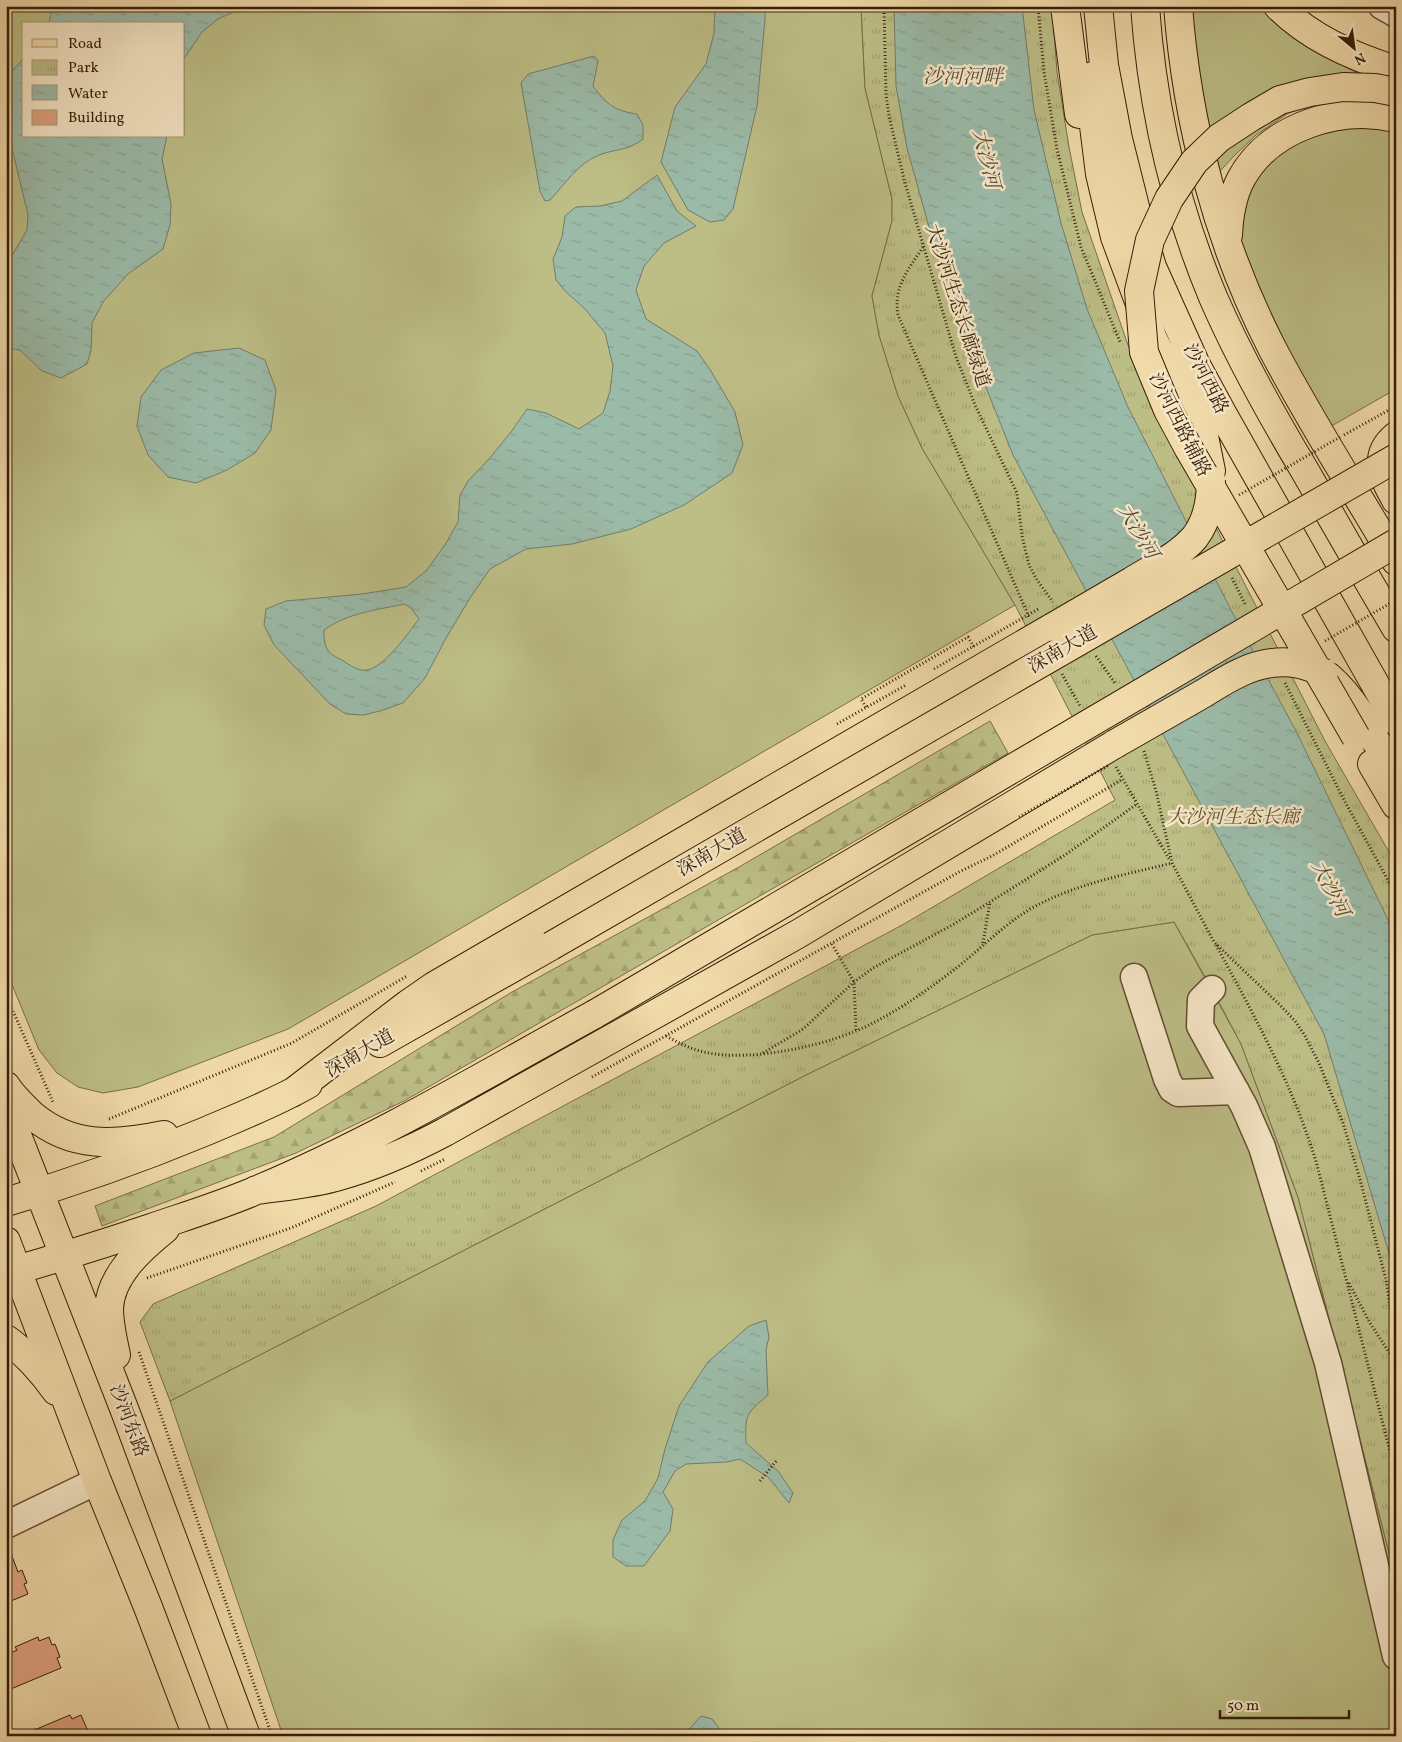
<svg xmlns="http://www.w3.org/2000/svg" width="1402" height="1742" viewBox="0 0 1402 1742" font-family="Vollkorn,'Noto Serif SC',serif">
	<style>
		.grass { fill: #bdbe86; stroke: #7a6e48; fill-rule: evenodd }
		.forest { fill: url(#forest-firs); stroke: #7a6e48 }
		.park { fill: url(#park-tufts); stroke: #7a6e48 }
		.water { fill: url(#water-ripples); stroke: #737c69; fill-rule: evenodd }
		.building { fill: #e0a280; stroke: #361e09 }
		.lines { fill: none; stroke-linecap: round; stroke-linejoin: round }
		.minor-casing { stroke: #654d31; stroke-width: 29 }
		.major-casing { stroke: #361e09; stroke-width: 30 }
		.path { stroke: #361e09; stroke-width: 3; stroke-dasharray: 1 2.5; stroke-linecap: butt }
		.minor { stroke: #f6e7c7; stroke-width: 26 }
		.major { stroke: #f1daa9; stroke-width: 28 }
		.major-bridge-casing { stroke: #361e09; stroke-width: 30; stroke-linecap: butt }
		.path-bridge { stroke: #361e09; stroke-width: 3; stroke-dasharray: 1 2.5; stroke-linecap: butt }
		.major-bridge { stroke: #f1daa9; stroke-width: 28 }
		.labels { text-anchor: middle; dominant-baseline: central; stroke-width: 5; stroke-linejoin: round; paint-order: stroke }
		.street-label { font-size: 19px; fill: #361e09; stroke: #f6e7c7 }
		.park-label { font-size: 19px; font-style: italic; fill: #5e4e2e; stroke: #f6e7c7 }
		.water-label { font-size: 20px; font-style: italic; fill: #544d39; stroke: #f6e7c7 }
	</style>
	<defs>
		<pattern id="forest-firs" width="22" height="20" patternUnits="userSpaceOnUse" patternTransform="scale(1.25)"><rect width="22" height="20" fill="#bdbe86"/><path d="M5 1l3.5 6h-7zM16 11l3.5 6h-7z" fill="#a3a372"/></pattern>
		<pattern id="park-tufts" width="24" height="20" patternUnits="userSpaceOnUse" patternTransform="scale(1.25)"><rect width="24" height="20" fill="#bdbe86"/><path d="M3 7l-1-3M5 7V3M7 7l1-3M15 17l-1-3M17 17v-4M19 17l1-3" fill="none" stroke="#a3a372"/></pattern>
		<pattern id="water-ripples" width="26" height="14" patternUnits="userSpaceOnUse" patternTransform="scale(1.25)"><rect width="26" height="14" fill="#9bbba9"/><path d="M2 4q2-2 4 0t4 0M15 11q2-2 4 0t4 0" fill="none" stroke="#86a090"/></pattern>
	</defs>
	<rect width="100%" height="100%" fill="#f1daa9"/>
	<filter id="stains"><feTurbulence type="fractalNoise" baseFrequency=".004" numOctaves="4"/><feColorMatrix values="0 0 0 0 .2 0 0 0 0 .09 0 0 0 0 .02 0 0 0 .5 -.17"/></filter>
	<radialGradient id="worn" r=".72"><stop offset=".6" stop-color="#630" stop-opacity="0"/><stop offset="1" stop-color="#630" stop-opacity=".3"/></radialGradient>
	<path class="grass" d="M6 6H861L865 88 892 199V221L872 296 879 335 898 396 922 448 1015 605 288 1029 138 1087 103 1093 78 1087 57 1073 39 1050 6 970ZM24 24H184V136H24Z
		M1185 6H1258L1294 36 1322 54 1396 94 1313 102 1287 114 1256 135 1232 158 1214 178Z
		M1363 126 1396 130V389L1328 428 1257 295 1244 257 1239 226 1250 182 1278 150 1327 129Z
		M1174 922 1241 1044 1298 1197 1396 1580V1736H283L170 1401 808 1074 1092 935Z"/>
	<path class="forest" d="M990 721 1008 753 404 1101 296 1153 102 1226 95 1206 274 1137 512 992 739 867Z"/>
	<path class="park" d="M861 6H1052L1057 72 1069 147 1082 212 1128 345 1140 375 1190 477 1325 741 1396 864V1580L1298 1197 1241 1044 1212 989 1174 922 1092 935 808 1074 170 1401 140 1322 153 1304 376 1206 904 924 1115 800 1015 605 922 448 898 396 879 335 872 296 892 221V199L865 88Z"/>
	<path class="water" d="M52 6H247L218 19 202 32 184 59V24H49Z
		M715 6H765V19L757 106 733 209 724 220 710 222 688 210 661 162 675 107 706 64 714 33Z
		M894 6H1022L1034 110 1061 223 1087 309 1128 407 1231 610 1297 733 1396 936V1277L1324 1034 1013 455 969 345 929 227 907 148 896 86Z
		M594 56 598 61 593 86C606 104 615 111 637 114L643 125V139C626 152 617 148 599 155 578 163 565 184 550 200L545 201 540 191 521 83 528 74Z
		M24 58V136H167L162 159 171 204 170 225 163 249 128 274 103 302 92 323 91 350 87 364 61 378 42 371 20 350 6 348V266L27 230 28 215 6 123V78Z
		M657 175 677 211 696 226 664 243 644 266 636 290 646 319 697 351 711 371 735 412 743 445 732 473 684 505 631 529 572 544 526 549 490 569 470 598 446 638 425 678 403 703 380 711 363 715 346 714 330 704 274 645 264 625 266 609 286 601 362 594 406 587 427 570 446 543 458 522 460 495 468 481 489 459 511 432 527 409 546 413 579 429 603 413 610 391 613 366 605 333 584 308 565 291 556 280 553 259 562 237 565 216 576 207 600 206 622 201ZM404 604 410 607 419 619C408 633 385 667 367 670 359 672 348 664 342 660 326 653 324 647 324 630 347 613 377 610 404 604Z
		M239 348 265 360 276 390 271 430 255 453 227 470 196 483 168 477 148 455 137 426 141 397 161 370 194 353Z
		M766 1320 769 1337 766 1350 768 1395C746 1414 745 1414 746 1443L778 1471 793 1493 789 1503 768 1477 740 1459 727 1462 686 1464 675 1471 663 1492 673 1509 670 1531 644 1566H626L613 1557V1540L622 1520 645 1501 658 1478 665 1449 679 1406 708 1362 749 1326Z
		M701 1716 712 1719 725 1736H683Z"/>
	<path class="building" d="M7 1543 18 1572 22 1570 27 1583 24 1584 28 1594 6 1603Z
		M38 1637 39 1641 49 1637 52 1645 55 1644 60 1657 57 1658 61 1668 6 1691V1655L17 1650 15 1647Z
		M70 1715 72 1719 81 1715 90 1736H20Z"/>
	<g class="lines">
		<g class="minor-casing">
			<path id="minor" d="M1382 6 1396 14
				M1134 977 1167 1079 1172 1089 1178 1093 1236 1091
				M1212 989 1201 1000 1200 1026 1244 1106 1262 1147 1328 1363 1396 1656
				M6 1525 97 1481"/>
		</g>
		<g class="major-casing">
			<path id="major" d="M1065 6 1079 114
				M1098 6 1104 65 1118 139 1138 219 1152 267 1196 365 1222 413 1396 721
				M1145 6C1152 105 1175 206 1213 297 1239 357 1271 414 1305 471 1335 523 1365 576 1396 628
				M1178 6C1187 124 1218 243 1272 348 1310 421 1355 490 1396 561
				M1278 6C1310 38 1353 57 1396 70
				M1093 76V118L1100 174 1115 237 1153 339 1182 397 1204 436 1211 471
				M1228 235C1229 215 1232 196 1241 179 1270 126 1340 105 1396 118
				M1396 436C1372 456 1383 477 1396 500
				M1329 677C1359 703 1376 743 1396 777
				M1372 764 1396 805
				M380 1043 551 946
				M6 1086C13 1097 23 1106 32 1115 72 1149 116 1145 164 1135
				M292 1093 408 1004 434 986 1053 627
				M6 1107 125 1411 246 1736
				M256 1190C284 1186 312 1184 339 1176 376 1166 411 1150 445 1132L798 934 1115 744
				M6 1202C74 1182 139 1159 204 1132 239 1117 275 1103 308 1084
				M6 1241 97 1481 148 1607 197 1736
				M6 1273C55 1259 103 1244 151 1228 186 1216 222 1205 257 1190 374 1141 484 1075 595 1014
				M6 1339C26 1353 42 1371 56 1391
				M116 1355C113 1340 109 1325 109 1309 110 1276 140 1249 165 1229"/>
		</g>
		<path class="path" d="M884 6 886 95 889 116 905 183 956 357 975 405 1017 493 1022 536 1029 565 1037 580 1053 602
			M1038 6 1044 72 1057 149 1081 247 1120 342
			M923 247C908 270 893 287 898 315L1029 617
			M1344 435 1396 406
			M1232 578 1246 606
			M1096 656 1115 683
			M1062 674 1080 706
			M1285 683 1343 798 1396 895
			M866 707 861 699 968 637 975 649
			M837 724 906 685
			M1144 751 1156 791 1172 863 1214 942 1280 1005 1296 1022 1305 1036 1319 1063 1343 1123 1360 1179 1386 1280 1396 1345
			M1116 767 1169 859
			M983 943 990 902
			M832 944 854 982 856 1031
			M1216 945C1255 1017 1294 1087 1317 1165L1396 1475
			M6 995 53 1102
			M666 1036C679 1043 690 1049 704 1052 750 1063 832 1045 873 1023 902 1008 929 989 955 969 981 949 1003 925 1032 908 1075 884 1124 875 1172 863
			M763 1053 803 1029 854 982 873 968 954 924 990 902 1065 855 1137 804
			M592 1077 961 871 992 856 1123 779
			M109 1119 292 1043 407 976
			M421 1171 445 1159
			M147 1278 291 1228 395 1182
			M1349 1283 1370 1323 1396 1363
			M139 1352 272 1736
			M760 1481 777 1460"/>
		<use href="#minor" class="minor"/>
		<use href="#major" class="major"/>
		<g class="major-bridge-casing">
			<path id="major-bridge" d="M1053 627C1080 611 1106 596 1132 581 1153 568 1179 556 1195 537 1208 520 1211 500 1211 480
				M1356 737 1189 449 1168 410 1144 352 1139 291 1150 240 1169 199 1194 162 1219 138 1251 117 1280 100 1310 92 1343 87 1375 88 1396 92
				M1115 744C1143 728 1171 712 1199 696 1221 683 1245 666 1272 663 1291 660 1307 665 1324 673
				M551 946 1396 458
				M595 1014 1396 543"/>
		</g>
		<path class="path-bridge" d="M1239 495 1340 437
			M1325 641 1396 600
			M934 669 1040 608
			M1019 817 1109 765"/>
		<use href="#major-bridge" class="major-bridge"/>
	</g>
	<g class="labels">
		<g class="street-label">
			<text transform="translate(957 306) rotate(72)">大沙河生态长廊绿道</text>
			<text transform="translate(1205 379) rotate(63)">沙河西路</text>
			<text transform="translate(1179 425) rotate(63)">沙河西路辅路</text>
			<text transform="translate(1063 650) rotate(-30)">深南大道</text>
			<text transform="translate(712 853) rotate(-30)">深南大道</text>
			<text transform="translate(360 1054) rotate(-30)">深南大道</text>
			<text transform="translate(128 1421) rotate(69)">沙河东路</text>
		</g>
		<g class="park-label">
			<text x="1233" y="818">大沙河生态长廊</text>
		</g>
		<g class="water-label">
			<text x="963" y="78">沙河河畔</text>
			<text transform="translate(985 159) rotate(76)">大沙河</text>
			<text transform="translate(1137 532) rotate(59)">大沙河</text>
			<text transform="translate(1329 889) rotate(63)">大沙河</text>
		</g>
	</g>
	<rect width="1402" height="1742" fill="none" stroke="#f1daa9" stroke-width="25"/>
	<rect x="8" y="8" width="1387" height="1727" fill="none" stroke="#361e09" stroke-width="2.5"/>
	<rect x="12" y="12" width="1377" height="1717" fill="none" stroke="#361e09"/>
	<rect x="22" y="22" width="162" height="115" fill="#f6e7c7" stroke="#a9977b"/>
	<rect x="32" y="39" width="25" height="8" fill="#f1daa9" stroke="#a9977b"/>
	<text x="68" y="48" font-size="15" fill="#361e09">Road</text>
	<rect x="32" y="60" width="25" height="15" fill="url(#park-tufts)" stroke="#a9977b"/>
	<text x="68" y="72" font-size="15" fill="#361e09">Park</text>
	<rect x="32" y="85" width="25" height="15" fill="url(#water-ripples)" stroke="#a9977b"/>
	<text x="68" y="98" font-size="15" fill="#361e09">Water</text>
	<rect x="32" y="110" width="25" height="15" fill="#e0a280" stroke="#a9977b"/>
	<text x="68" y="122" font-size="15" fill="#361e09">Building</text>
	<g transform="translate(1354 48) rotate(151)" stroke="#f6e7c7" stroke-width="4" paint-order="stroke">
	<path d="M0-4L9 19L0 12L-9 19Z" fill="#361e09"/>
	<text y="-8" font-size="14" font-weight="bold" text-anchor="middle" fill="#361e09">N</text>
	</g>
	<path d="M1220 1710v8h129v-8" fill="none" stroke="#361e09" stroke-width="2.5"/>
	<text x="1227" y="1710" font-size="15" fill="#361e09" stroke="#f6e7c7" stroke-width="4" paint-order="stroke">50 m</text>
	<rect width="100%" height="100%" filter="url(#stains)"/>
	<rect width="100%" height="100%" fill="url(#worn)"/>
</svg>
